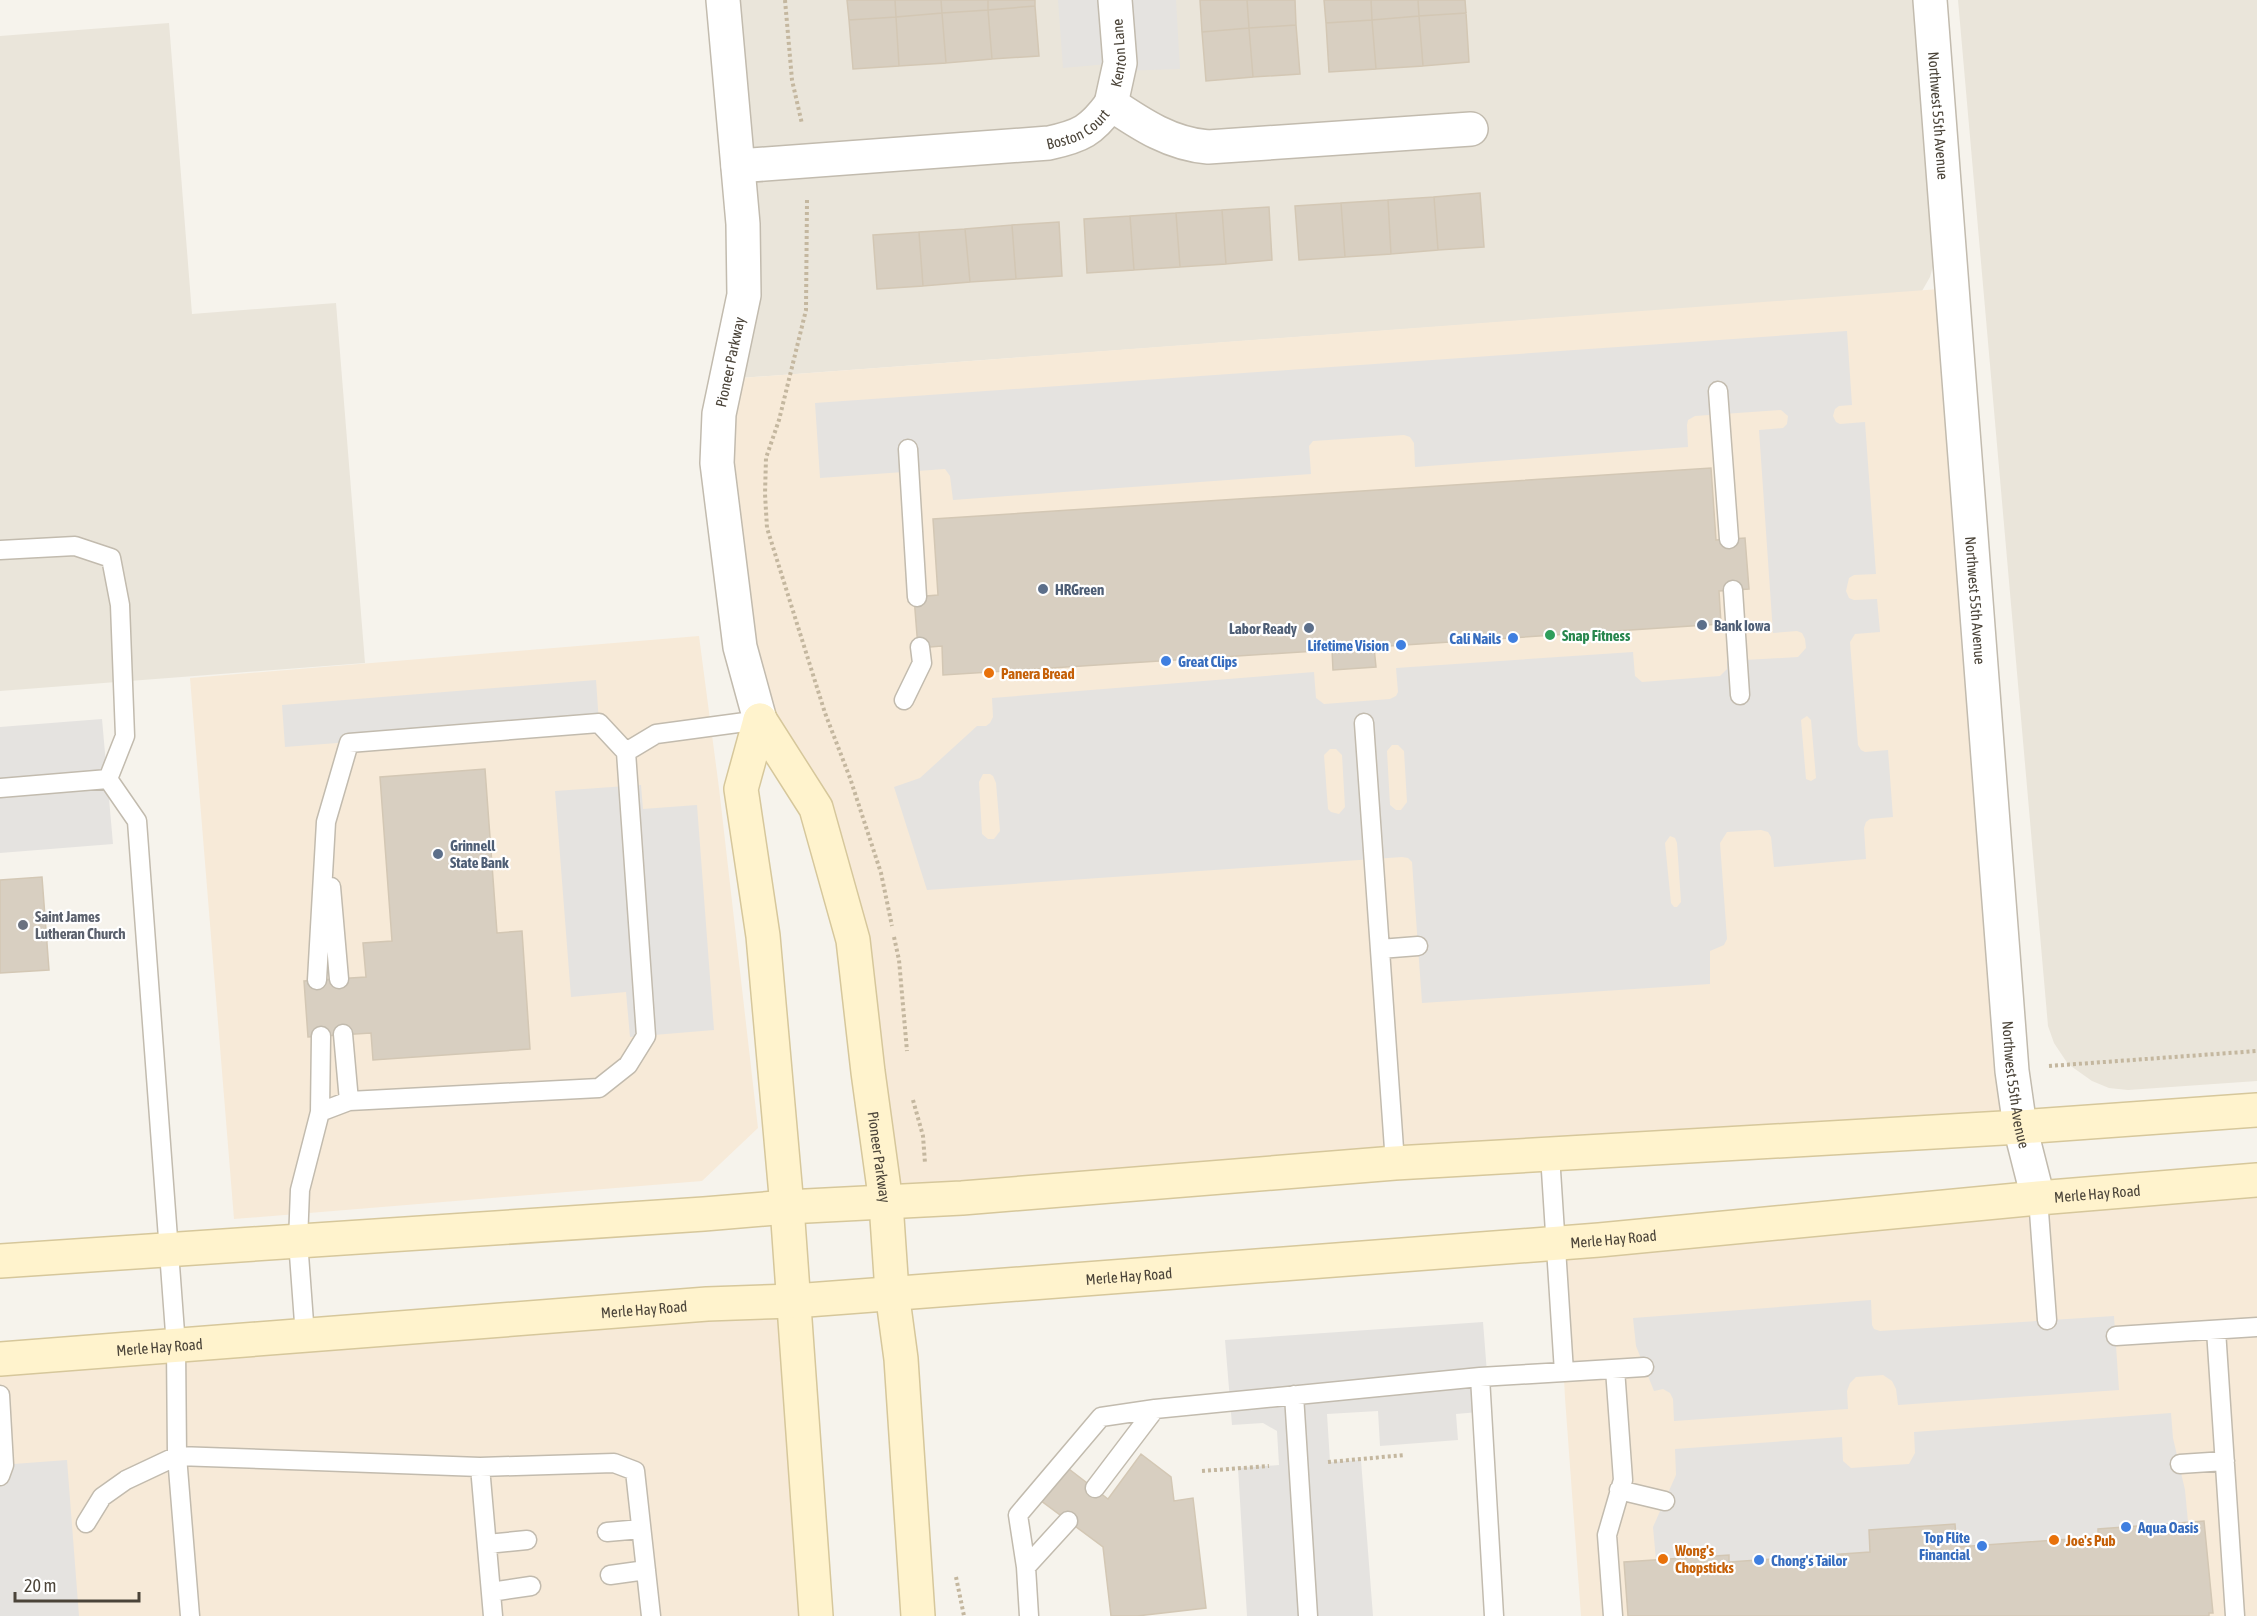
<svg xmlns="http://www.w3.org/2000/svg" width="2257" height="1616" viewBox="0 0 2257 1616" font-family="'Asap Condensed',sans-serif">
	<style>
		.residential { fill: #eae5da }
		.commercial { fill: #f7ead8 }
		.parking { fill: #e5e3e0; fill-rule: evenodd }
		.building { fill: #d8cfc1; stroke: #d3c7b4; stroke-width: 1.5 }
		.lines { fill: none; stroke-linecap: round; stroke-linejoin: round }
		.lane-casing { stroke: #c2bbae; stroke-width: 21 }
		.street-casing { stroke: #c2bbae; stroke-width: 36 }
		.secondary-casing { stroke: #d6c79b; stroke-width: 36 }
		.path { stroke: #c4b79f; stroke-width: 4; stroke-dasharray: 3 3; stroke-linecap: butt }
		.lane { stroke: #fff; stroke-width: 18 }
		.street { stroke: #fff; stroke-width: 33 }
		.secondary { stroke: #fff3cd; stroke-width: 33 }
		.service-dot { fill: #5c6f8a; stroke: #fff; stroke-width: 2 }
		.leisure-dot { fill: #2e9e5b; stroke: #fff; stroke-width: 2 }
		.shop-dot { fill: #3f7fe0; stroke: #fff; stroke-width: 2 }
		.food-dot { fill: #e8710a; stroke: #fff; stroke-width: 2 }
		.worship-dot { fill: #6b7280; stroke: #fff; stroke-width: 2 }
		.labels { text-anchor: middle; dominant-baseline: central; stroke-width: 4.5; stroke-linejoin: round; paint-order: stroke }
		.street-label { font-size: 15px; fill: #4b4439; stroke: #fff }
		.service-label { font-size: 15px; font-weight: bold; fill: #4e5e75; stroke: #fff; text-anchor: start }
		.leisure-label { font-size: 15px; font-weight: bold; fill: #27864d; stroke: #fff; text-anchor: start }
		.shop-label { font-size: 15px; font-weight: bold; fill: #366cbe; stroke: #fff; text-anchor: end }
		.food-label { font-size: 15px; font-weight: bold; fill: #c56008; stroke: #fff; text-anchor: start }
		.worship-label { font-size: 15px; font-weight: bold; fill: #5b616d; stroke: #fff; text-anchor: start }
	</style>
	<rect width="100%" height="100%" fill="#f6f3ec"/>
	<path class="residential" d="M723 0H1930L1936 255 1930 277 1922 291 727 379 744 295Z
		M1958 0H2257V1081L2128 1090 2109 1088 2092 1081 2068 1064 2054 1043 2048 1026Z
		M169 23 192 314 336 303 365 663 0 691V36Z"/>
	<path class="commercial" d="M1953 288 2020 1127 886 1203 853 940 740 647 727 379Z
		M699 636 719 788 758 1128 702 1181 234 1219 190 678Z
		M2257 1180V1616H1581L1565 1398 1557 1243Z
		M794 1301 816 1616H0V1355Z"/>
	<path class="parking" d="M1058 0H1176L1180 69 1118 71 1119 63 1063 68Z
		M1847 331 1852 405 1839 406 1835 409 1833 416 1836 422 1840 424 1865 422 1876 574 1854 575 1849 578 1846 591 1849 598 1854 600 1877 599 1880 632 1855 634 1850 642 1858 745 1861 750 1865 752 1888 750 1893 817 1870 819 1866 822 1864 828 1866 859 1774 867 1771 837 1768 832 1761 830 1727 832 1720 843 1727 939 1724 945 1710 951V984L1422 1003 1412 862 1408 858 1402 857 927 890 894 787 920 778 977 726H986L990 723 993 717 992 698 1314 672 1316 698 1324 704 1390 699 1396 696 1398 692 1396 668 1633 652 1635 676 1642 682 1720 676 1727 669V661L1798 657 1806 648 1805 639 1802 633 1797 631 1773 633 1759 430 1783 428 1787 424 1788 416 1781 410 1695 416 1688 420 1687 425 1688 447 1415 467 1414 443 1410 437 1404 435 1313 441 1309 446 1311 474 953 500 950 476 945 469 820 478 815 403ZM1807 716 1811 720 1816 778 1811 781 1806 779 1801 720ZM1392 745H1398L1404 751 1407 802 1401 810H1396L1390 805 1387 751ZM1330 749H1336L1342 755 1345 807 1339 814 1331 812 1328 809 1324 755ZM983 774H990L993 776 996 783 1000 831 994 839H988L982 834 979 782ZM1670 836 1675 838 1677 843 1681 902 1677 907H1674L1671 903 1665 843Z
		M596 680 599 723 285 747 282 705Z
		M102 719 113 844 0 853V727Z
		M641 785 643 809 697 805 714 1030 630 1037 626 992 571 997 555 791Z
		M1871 1300 1872 1325 1874 1329 1880 1331 2114 1316 2119 1390 1898 1405 1896 1389 1892 1381 1883 1375 1856 1377 1850 1383 1847 1391 1848 1409 1674 1421 1673 1399 1670 1393 1663 1389 1654 1391 1636 1346 1633 1318Z
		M1483 1322 1490 1411 1456 1414 1458 1440 1380 1446 1378 1411 1327 1414 1330 1462 1361 1460 1373 1616H1247L1238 1468 1279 1465 1277 1431 1263 1423 1232 1425 1225 1340Z
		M2171 1413 2173 1438 2185 1490 2188 1522 2098 1529V1537L1957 1547 1955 1524 1869 1530 1870 1552 1729 1562 1728 1555 1656 1560 1653 1527 1676 1475 1675 1449 1842 1437 1843 1461 1851 1468 1909 1464 1915 1453 1914 1432Z
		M67 1460 79 1616H0V1465Z"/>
	<path class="building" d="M847 0H895L896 17 849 20Z
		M895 0H941L942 13 896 17Z
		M941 0H988V10L942 13Z
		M988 0H1035V6L988 10Z
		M1200 0H1247L1249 28 1202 32Z
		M1247 0H1295L1296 25 1249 28Z
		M1324 0H1371L1372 20 1326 23Z
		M1371 0H1418L1419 16 1372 20Z
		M1418 0H1465L1466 13 1419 16Z
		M1035 6 1039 56 992 59 988 10Z
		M988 10 992 59 946 63 942 13Z
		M942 13 946 63 899 66 896 17Z
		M1466 13 1469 62 1423 66 1419 16Z
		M1419 16 1423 66 1376 69 1372 20Z
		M896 17 899 66 853 69 849 20Z
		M1372 20 1376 69 1329 72 1326 23Z
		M1296 25 1300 74 1253 77 1249 28Z
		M1249 28 1253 77 1206 81 1202 32Z
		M1480 193 1484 247 1438 250 1434 197Z
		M1434 197 1438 250 1391 254 1388 200Z
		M1388 200 1391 254 1345 257 1341 203Z
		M1341 203 1345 257 1299 260 1295 206Z
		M1269 207 1272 260 1226 264 1222 210Z
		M1222 210 1226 264 1180 267 1176 213Z
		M1176 213 1180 267 1134 270 1130 216Z
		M1130 216 1134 270 1087 273 1084 219Z
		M1059 222 1062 276 1016 279 1012 225Z
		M1012 225 1016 279 970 282 965 229Z
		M965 229 970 282 923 286 919 232Z
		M919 232 923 286 877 289 873 235Z
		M1711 468 1716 540 1745 538 1749 589 1719 591 1721 624 1374 647 1376 667 1333 670 1332 650 943 675 942 646 918 648 914 597 938 595 933 519Z
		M485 769 497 933 522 931 530 1049 373 1060 371 1033 308 1037 304 981 366 977 363 943 392 941 380 777Z
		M42 877 49 970 0 973V880Z
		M1141 1454 1171 1477 1174 1501 1193 1498 1206 1608 1137 1616H1111L1103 1547 1040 1500 1065 1466 1108 1499Z
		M2204 1521 2213 1613H2209V1616H1628L1624 1562 1729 1555V1562L1870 1552 1869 1530 1955 1524 1957 1547 2098 1537V1529Z"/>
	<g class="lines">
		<g class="lane-casing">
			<path id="lane" d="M1718 391 1729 539
				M908 449 917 597
				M0 550 75 546 111 558 120 605 125 736 108 779
				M1733 590 1740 695
				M904 700 922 663 920 647
				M1364 723 1395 1163
				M0 788 108 779 137 821 176 1346 177 1456 480 1467 493 1616
				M331 887 339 979
				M1380 949 1418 946
				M317 980 326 822 349 743 599 723 626 752
				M343 1034 349 1101
				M320 1112 321 1036
				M1550 1155 1564 1372 1644 1367
				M2038 1198 2047 1320
				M2216 1330 2235 1616
				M305 1336 298 1241 300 1190 320 1112 349 1101 599 1088 628 1065 646 1036 626 752 656 734 760 720
				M2116 1336 2257 1327
				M1480 1377 1494 1616
				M0 1395 4 1465 0 1476
				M1294 1395 1308 1616
				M2180 1464 2225 1461
				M480 1467 614 1463 635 1471 651 1616
				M1095 1488 1155 1409
				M1619 1490 1665 1501
				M86 1523 102 1497 126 1480 177 1456 190 1616
				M607 1532 641 1529
				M487 1544 527 1540
				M1026 1567 1068 1521
				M610 1575 646 1570
				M491 1592 531 1586
				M1029 1616 1026 1567 1018 1515 1101 1417 1155 1409 1480 1377 1564 1372
				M1613 1616 1607 1535 1623 1480 1615 1369"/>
		</g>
		<g class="street-casing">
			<g id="street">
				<path d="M723 0 743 224 744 295 719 414 717 463 740 647 760 720"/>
				<path id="s1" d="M1930 0 2012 1071 2020 1127 2038 1198"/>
				<path id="s2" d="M1111 104 1120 63 1115 0"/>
				<path id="s3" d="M738 166 1049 143C1081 136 1091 131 1111 104 1142 125 1171 144 1208 147L1471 129"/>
			</g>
		</g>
		<g class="secondary-casing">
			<g id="secondary">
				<path id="s4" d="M760 720 816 808 853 940 868 1072 886 1203 892 1292 901 1359 918 1616"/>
				<path d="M760 720 741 789 763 936 787 1207 816 1616"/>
				<path d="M0 1261 704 1214 787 1207 962 1198 1395 1163 2020 1127 2257 1110"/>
				<path id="s5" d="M0 1359 707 1304 794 1301 1599 1240 2038 1198 2257 1180"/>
			</g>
		</g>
		<path class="path" d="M785 0 792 80 802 124
			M807 200 806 310 779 420 766 458 765 494 767 528 825 713 850 778 881 873 892 926
			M894 937 899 960 907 1051
			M2049 1066 2257 1051
			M913 1100 923 1136 925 1163
			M1328 1462 1405 1455
			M1202 1471 1269 1466
			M956 1577 964 1616"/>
		<use href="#lane" class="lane"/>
		<use href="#street" class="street"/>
		<use href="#secondary" class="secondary"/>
	</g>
	<g class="service-dot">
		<circle cx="1043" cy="589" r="6"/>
		<circle cx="1702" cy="625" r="6"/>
		<circle cx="1309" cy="628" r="6"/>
		<circle cx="438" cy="854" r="6"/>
	</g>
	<circle class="leisure-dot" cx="1550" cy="635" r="6"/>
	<g class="shop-dot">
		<circle cx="1513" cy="638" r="6"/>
		<circle cx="1401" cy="645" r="6"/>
		<circle cx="1166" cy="661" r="6"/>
		<circle cx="2126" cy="1527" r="6"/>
		<circle cx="1982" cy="1546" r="6"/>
		<circle cx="1759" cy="1560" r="6"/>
	</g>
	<g class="food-dot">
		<circle cx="989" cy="673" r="6"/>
		<circle cx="2054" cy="1540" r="6"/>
		<circle cx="1663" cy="1559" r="6"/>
	</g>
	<circle class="worship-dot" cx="23" cy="925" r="6"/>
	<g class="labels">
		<g class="street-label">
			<text stroke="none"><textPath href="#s2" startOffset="52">Kenton Lane</textPath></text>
			<text stroke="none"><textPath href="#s1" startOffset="116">Northwest 55th Avenue</textPath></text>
			<text stroke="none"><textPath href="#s3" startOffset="344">Boston Court</textPath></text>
			<text transform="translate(730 362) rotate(-78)">Pioneer Parkway</text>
			<text stroke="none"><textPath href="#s1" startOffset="602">Northwest 55th Avenue</textPath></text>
			<text stroke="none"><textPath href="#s1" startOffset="1088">Northwest 55th Avenue</textPath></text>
			<text stroke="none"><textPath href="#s4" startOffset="460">Pioneer Parkway</textPath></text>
			<text stroke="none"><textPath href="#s5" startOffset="2104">Merle Hay Road</textPath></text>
			<text stroke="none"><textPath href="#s5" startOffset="1618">Merle Hay Road</textPath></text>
			<text stroke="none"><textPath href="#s5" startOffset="1132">Merle Hay Road</textPath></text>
			<text stroke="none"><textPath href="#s5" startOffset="646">Merle Hay Road</textPath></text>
			<text stroke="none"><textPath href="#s5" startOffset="160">Merle Hay Road</textPath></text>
		</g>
		<g class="service-label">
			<text x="1055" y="589">HRGreen</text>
			<text x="1714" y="625">Bank Iowa</text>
			<text x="1297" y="628" text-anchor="end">Labor Ready</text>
			<text x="450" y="845">Grinnell<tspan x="450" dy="17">State Bank</tspan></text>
		</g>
		<g class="leisure-label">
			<text x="1562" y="635">Snap Fitness</text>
		</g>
		<g class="shop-label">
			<text x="1501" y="638">Cali Nails</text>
			<text x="1389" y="645">Lifetime Vision</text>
			<text x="1178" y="661" text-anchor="start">Great Clips</text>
			<text x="2138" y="1527" text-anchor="start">Aqua Oasis</text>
			<text x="1970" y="1537">Top Flite<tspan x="1970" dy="17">Financial</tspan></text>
			<text x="1771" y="1560" text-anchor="start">Chong's Tailor</text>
		</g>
		<g class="food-label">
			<text x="1001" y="673">Panera Bread</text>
			<text x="2066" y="1540">Joe's Pub</text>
			<text x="1675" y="1550">Wong's<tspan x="1675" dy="17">Chopsticks</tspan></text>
		</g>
		<g class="worship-label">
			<text x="35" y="916">Saint James<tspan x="35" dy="17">Lutheran Church</tspan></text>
		</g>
	</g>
	<path d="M15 1592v9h124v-9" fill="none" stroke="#4b4439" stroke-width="3"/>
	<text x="24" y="1592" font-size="18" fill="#4b4439" stroke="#ffffff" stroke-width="4.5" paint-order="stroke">20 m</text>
</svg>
